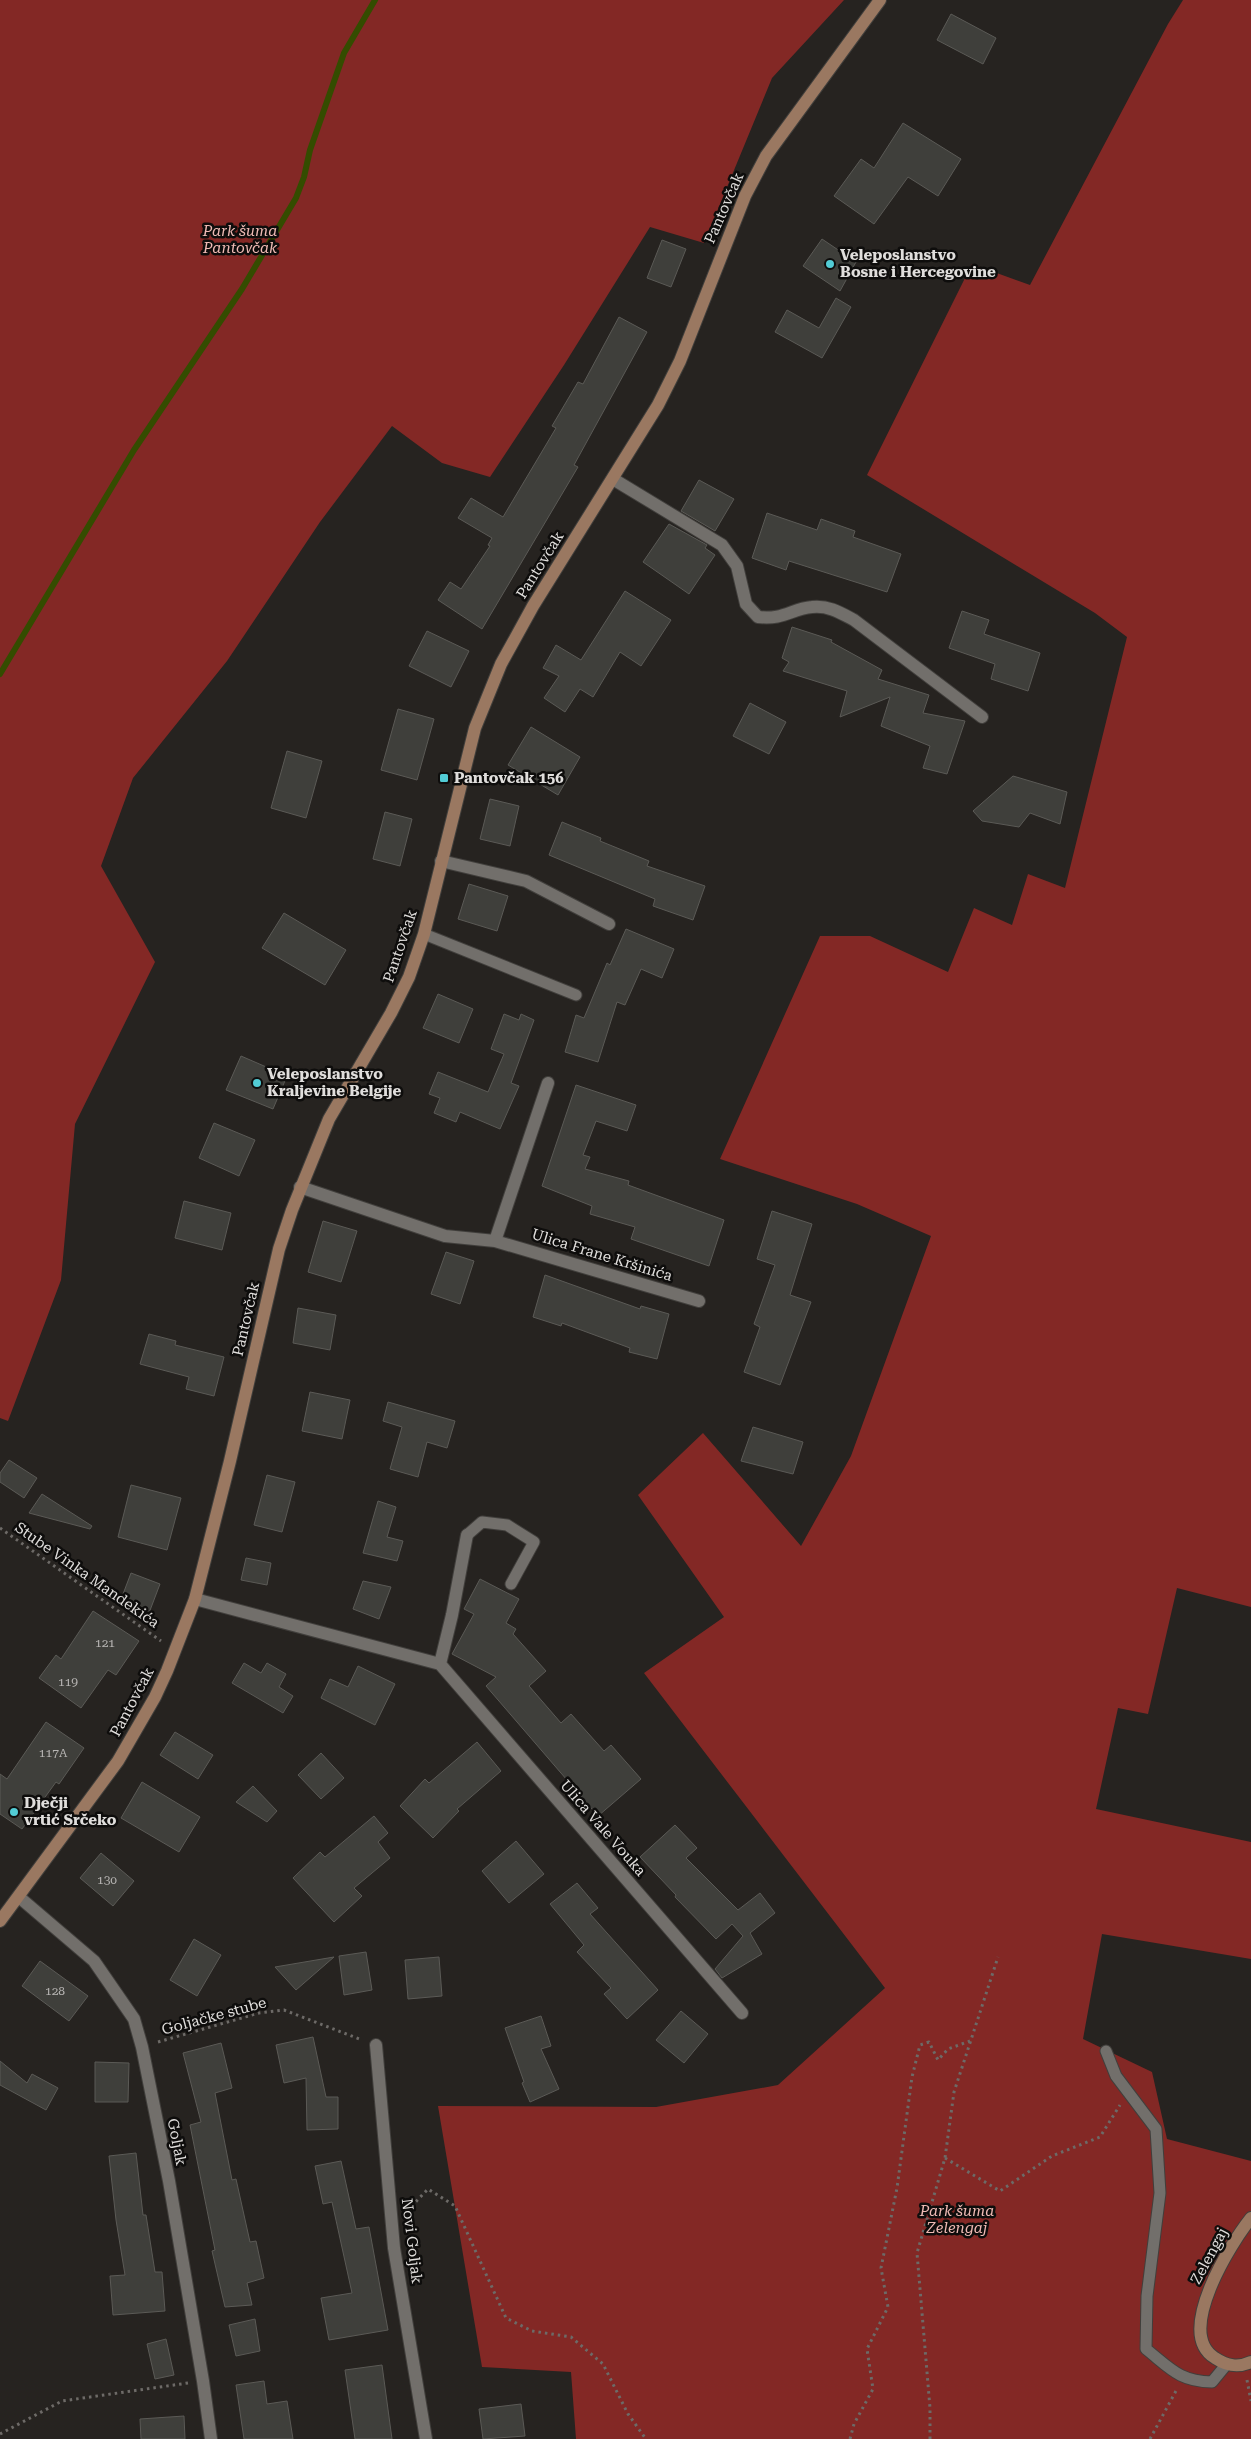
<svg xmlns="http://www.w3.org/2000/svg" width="1251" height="2439" viewBox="0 0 1251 2439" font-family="'Roboto Serif',serif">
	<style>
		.forest { fill: #832825 }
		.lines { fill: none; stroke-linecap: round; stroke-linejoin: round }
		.stream { stroke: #344c00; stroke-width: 6 }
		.building { fill: #3f3f3b; stroke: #5b5a56 }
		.lane-casing { stroke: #413f3c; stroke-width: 13 }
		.street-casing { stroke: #413f3c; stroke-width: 14 }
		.secondary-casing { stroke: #413f3c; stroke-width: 14 }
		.path { stroke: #6d6a67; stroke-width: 3; stroke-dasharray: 2.5 4; stroke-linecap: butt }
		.lane { stroke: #726f6b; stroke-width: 11 }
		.street { stroke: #726f6b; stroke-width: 12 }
		.secondary { stroke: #9a7861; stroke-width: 12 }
		.poi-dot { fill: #52ccd5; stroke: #0e0d0c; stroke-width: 2 }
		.labels { text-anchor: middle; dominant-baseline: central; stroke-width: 5; stroke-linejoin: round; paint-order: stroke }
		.number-label { font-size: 12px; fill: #b8b6b4 }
		.street-label { font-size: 15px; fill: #e0dedc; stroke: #0e0d0c }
		.park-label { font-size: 15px; font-style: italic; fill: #efbab4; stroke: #0e0d0c }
		.poi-label { font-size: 15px; font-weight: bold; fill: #e0dedc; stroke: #0e0d0c; text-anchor: start }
	</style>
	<rect width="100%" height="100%" fill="#262320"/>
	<path class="forest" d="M0 0H844L772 78 704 243 650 227 564 365 490 477 442 463 392 426 320 522 227 661 133 778 101 866 155 962 75 1124 61 1280 8 1421 0 1418Z
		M1183 0H1251V1607L1177 1588 1148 1714 1118 1708 1096 1809 1251 1842V1959L1102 1934 1083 2039 1152 2072 1167 2139 1251 2161V2439H576L571 2372 482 2367 438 2106 656 2107 778 2085 885 1988 644 1673 724 1617 638 1495 703 1433 801 1546 851 1456 931 1236 857 1204 720 1159 820 936H870L948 972 974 908 1012 925 1028 874 1065 888 1127 637 1095 613 867 475 972 264 1030 285 1168 24Z"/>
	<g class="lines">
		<path class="stream" d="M0 674 134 450 242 289 296 198 304 177 310 150 344 53 375 0"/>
	</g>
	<path class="building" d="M951 14 996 38 983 64 937 40Z
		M903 123 961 159 938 196 908 177 874 224 834 196 861 159 874 168Z
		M822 239 856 262 840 291 803 266Z
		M662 240 686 249 671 287 647 278Z
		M836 298 851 307 822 358 775 332 787 310 819 328Z
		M619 317 647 332 574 465 578 467 482 629 438 600 450 582 461 589 490 546 488 545 492 538 458 518 471 498 503 517 556 428 552 426 578 382 583 384Z
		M699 480 734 499 715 531 681 511Z
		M767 513 817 530 821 519 855 531 853 537 901 554 887 592 789 561 786 570 752 558Z
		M669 524 707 545 705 548 715 555 689 594 643 562Z
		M625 591 671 620 641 666 620 652 593 697 580 689 565 712 544 698 559 676 543 668 556 645 581 660Z
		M962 611 989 620 984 634 1040 653 1028 691 991 679 995 664 949 648Z
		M792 627 832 640 831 642 882 670 878 679 929 695 923 713 965 721 947 774 923 768 930 746 881 726 890 697 840 717 847 691 783 671 789 662 782 658Z
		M427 631 469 651 451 687 409 666Z
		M750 703 786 722 769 754 733 736Z
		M398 709 434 719 417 780 381 770Z
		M531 727 580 757 558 795 508 765Z
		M287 751 322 761 306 818 271 808Z
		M1013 776 1067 792 1060 824 1030 813 1019 827 982 821 973 811Z
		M490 799 519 806 510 846 480 839Z
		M385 812 412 819 400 866 373 859Z
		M562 822 601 838 600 841 649 861 647 866 705 886 693 920 653 906 655 899 549 855Z
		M469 884 508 896 497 931 458 919Z
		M284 913 346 950 325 985 262 948Z
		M626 929 674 949 662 978 641 969 625 1005 617 1002 598 1062 565 1052 576 1015 584 1018 607 963 610 965Z
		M438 994 473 1009 459 1043 423 1028Z
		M504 1014 519 1020 521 1014 534 1020 511 1083 519 1086 500 1129 460 1112 456 1122 434 1113 440 1098 429 1094 438 1072 488 1092 504 1054 491 1049Z
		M241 1056 287 1076 273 1109 226 1090Z
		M576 1085 636 1105 627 1131 596 1121 583 1155 590 1157 585 1169 629 1181 628 1185 724 1220 709 1266 631 1239 635 1227 590 1214 592 1206 542 1186Z
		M214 1123 255 1140 239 1176 199 1158Z
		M184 1201 231 1213 222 1250 175 1238Z
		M772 1211 812 1224 790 1295 811 1302 780 1385 744 1372 760 1327 754 1324 775 1265 757 1259Z
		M323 1221 357 1231 341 1282 308 1272Z
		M446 1252 474 1261 460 1304 431 1294Z
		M545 1275 640 1309 641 1306 669 1314 657 1359 629 1352 630 1348 562 1323 561 1326 533 1317Z
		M298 1308 336 1315 330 1350 293 1343Z
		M149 1334 176 1341 175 1345 224 1357 214 1396 186 1389 189 1377 140 1364Z
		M310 1392 350 1400 342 1439 302 1431Z
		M388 1402 455 1421 447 1448 427 1442 418 1477 390 1469 402 1427 383 1421Z
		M753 1427 803 1442 793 1474 741 1461Z
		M9 1460 37 1478 24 1498 0 1482V1473Z
		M267 1475 295 1482 282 1532 254 1525Z
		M131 1485 181 1498 167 1550 118 1537Z
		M42 1494 92 1526 90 1529 29 1513Z
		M378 1501 396 1507 387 1537 403 1541 397 1561 363 1553Z
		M246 1558 271 1563 267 1585 241 1580Z
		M131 1573 160 1584 149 1613 120 1602Z
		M480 1579 519 1599 506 1623 516 1629 513 1634 546 1671 529 1686 561 1723 571 1714 604 1751 611 1745 641 1779 598 1816 486 1686 496 1677 452 1654 474 1614 464 1609Z
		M363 1581 391 1587 379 1619 353 1609Z
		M93 1611 139 1641 116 1675 108 1670 81 1708 39 1678 56 1655 61 1659Z
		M244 1663 261 1673 267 1663 286 1674 279 1687 293 1696 283 1713 232 1683Z
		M358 1666 395 1684 375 1725 321 1698 330 1679 348 1687Z
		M46 1722 84 1748 59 1784 56 1782 22 1829 0 1814V1774L7 1779Z
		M175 1732 213 1755 198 1779 160 1755Z
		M477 1742 501 1771 457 1809 459 1811 433 1838 400 1806 425 1779 429 1783Z
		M321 1753 344 1778 321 1799 298 1775Z
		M142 1782 200 1817 179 1852 121 1818Z
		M253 1786 277 1811 267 1822 236 1802Z
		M374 1816 388 1833 378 1842 390 1858 354 1888 362 1896 334 1922 293 1878 320 1852 325 1857Z
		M675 1825 697 1848 686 1858 738 1910 760 1893 775 1913 750 1933 762 1954 722 1978 715 1969 743 1936 732 1924 716 1939 675 1897 676 1895 640 1857Z
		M516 1841 544 1874 509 1903 482 1871Z
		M101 1853 134 1881 113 1906 80 1878Z
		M577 1883 598 1908 590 1914 658 1990 627 2019 604 1994 611 1988 577 1952 584 1945 550 1904Z
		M194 1939 221 1955 197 1996 170 1980Z
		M366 1952 372 1990 344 1995 339 1956Z
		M334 1957 296 1990 275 1967Z
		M439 1957 442 1996 408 1999 405 1960Z
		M40 1961 88 1996 69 2021 22 1986Z
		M681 2011 708 2034 684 2063 656 2040Z
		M541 2016 551 2046 541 2049 559 2089 530 2102 522 2083 524 2082 505 2028Z
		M313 2037 326 2097H338V2129L307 2130 306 2078 284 2083 276 2045Z
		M221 2043 232 2088 215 2093 232 2180 236 2179 250 2242 256 2241 264 2278 247 2283 252 2305 225 2307 212 2251 215 2250 190 2125 201 2122 183 2053Z
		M0 2061 27 2083 32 2074 58 2088 46 2110 0 2085Z
		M95 2062 129 2063 128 2102H95Z
		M136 2153 143 2215H146L155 2272H162L165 2311 113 2315 110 2276 125 2275 116 2220 109 2156Z
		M341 2161 356 2229 369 2227 388 2330 329 2340 321 2298 352 2293 332 2202 323 2204 315 2166Z
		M255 2319 260 2351 236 2356 229 2325Z
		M166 2339 174 2375 155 2379 147 2344Z
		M382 2365 392 2439H355L345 2370Z
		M264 2381 267 2404 287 2401 293 2439H244L236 2385Z
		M521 2404 525 2436 483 2439 479 2409Z
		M184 2416 185 2439H141L140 2419Z"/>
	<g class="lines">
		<g class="lane-casing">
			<path id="lane" d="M424 934 576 995
				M467 1535 482 1522 507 1525 534 1542 511 1584
				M1106 2051 1116 2076 1156 2129 1160 2193 1147 2296 1146 2349C1171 2369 1179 2381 1212 2382L1226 2365"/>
		</g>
		<g class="street-casing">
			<path id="street" d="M613 479 722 545 737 566 746 604 758 617C784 620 791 609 812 607 828 605 841 613 854 620L982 717
				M441 861 526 881 609 924
				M300 1187 445 1236 495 1241 548 1083
				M495 1241 699 1301
				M195 1599 440 1664 742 2013
				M440 1664 452 1615 467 1535
				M19 1897 94 1961 134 2019 142 2047 169 2181 203 2381 211 2439
				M376 2045 394 2248 426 2439"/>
		</g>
		<g class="secondary-casing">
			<path id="secondary" d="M0 1921 118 1761 155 1697 167 1671 195 1599 230 1461 279 1249 292 1210 329 1119 391 1013 409 977 424 934 475 728 501 664 533 606 658 405 680 361 745 196 766 156 880 0
				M1251 2218C1231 2243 1174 2333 1215 2358 1227 2366 1238 2368 1251 2362"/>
		</g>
		<path class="path" d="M0 1528 161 1641
			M158 2042 259 2013 284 2010 362 2040
			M945 2158 1000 2191 1052 2156 1100 2137 1120 2105
			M407 2211 428 2189 455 2206 506 2318 532 2331 571 2337 603 2364 628 2414 646 2439
			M1247 2380 1251 2401
			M0 2434 62 2401 188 2383
			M850 2439 854 2424 873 2389 867 2349 888 2307 881 2268 897 2188 912 2077 920 2045 929 2042 938 2060 948 2049 970 2041
			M930 2439V2408L917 2253 945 2158 954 2092 998 1957
			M1150 2439 1177 2389"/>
		<use href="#lane" class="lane"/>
		<use href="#street" class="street"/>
		<use href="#secondary" class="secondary"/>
	</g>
	<g class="poi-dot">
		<circle cx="830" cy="264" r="5"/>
		<rect x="439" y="773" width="10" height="10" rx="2.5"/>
		<circle cx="257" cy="1083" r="5"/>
		<circle cx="14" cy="1812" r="5"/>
	</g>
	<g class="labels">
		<g class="number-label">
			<text x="105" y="1643">121</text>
			<text x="68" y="1682">119</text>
			<text x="53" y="1753">117A</text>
			<text x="107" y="1880">130</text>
			<text x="55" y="1991">128</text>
		</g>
		<g class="street-label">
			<text transform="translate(724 208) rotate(-66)">Pantovčak</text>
			<text transform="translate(540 565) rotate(-58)">Pantovčak</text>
			<text transform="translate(400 946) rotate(-71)">Pantovčak</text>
			<text transform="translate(602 1255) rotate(17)">Ulica Frane Kršinića</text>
			<text transform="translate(246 1319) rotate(-77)">Pantovčak</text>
			<text transform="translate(87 1575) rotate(35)">Stube Vinka Mandekića</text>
			<text transform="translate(132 1702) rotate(-62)">Pantovčak</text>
			<text transform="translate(603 1828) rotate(49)">Ulica Vale Vouka</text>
			<text transform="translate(214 2016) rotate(-15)">Goljačke stube</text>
			<text transform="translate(177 2142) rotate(79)">Goljak</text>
			<text transform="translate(412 2241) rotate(83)">Novi Goljak</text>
			<text transform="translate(1209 2256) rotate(-62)">Zelengaj</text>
		</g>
		<g class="park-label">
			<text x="240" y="231">Park šuma<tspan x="240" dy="17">Pantovčak</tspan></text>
			<text x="957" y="2211">Park šuma<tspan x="957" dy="17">Zelengaj</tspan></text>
		</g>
		<g class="poi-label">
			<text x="840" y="255">Veleposlanstvo<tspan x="840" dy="17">Bosne i Hercegovine</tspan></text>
			<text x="454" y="778">Pantovčak 156</text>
			<text x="267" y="1074">Veleposlanstvo<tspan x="267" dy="17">Kraljevine Belgije</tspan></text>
			<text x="24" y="1803">Dječji<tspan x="24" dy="17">vrtić Srčeko</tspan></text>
		</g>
	</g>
</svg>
